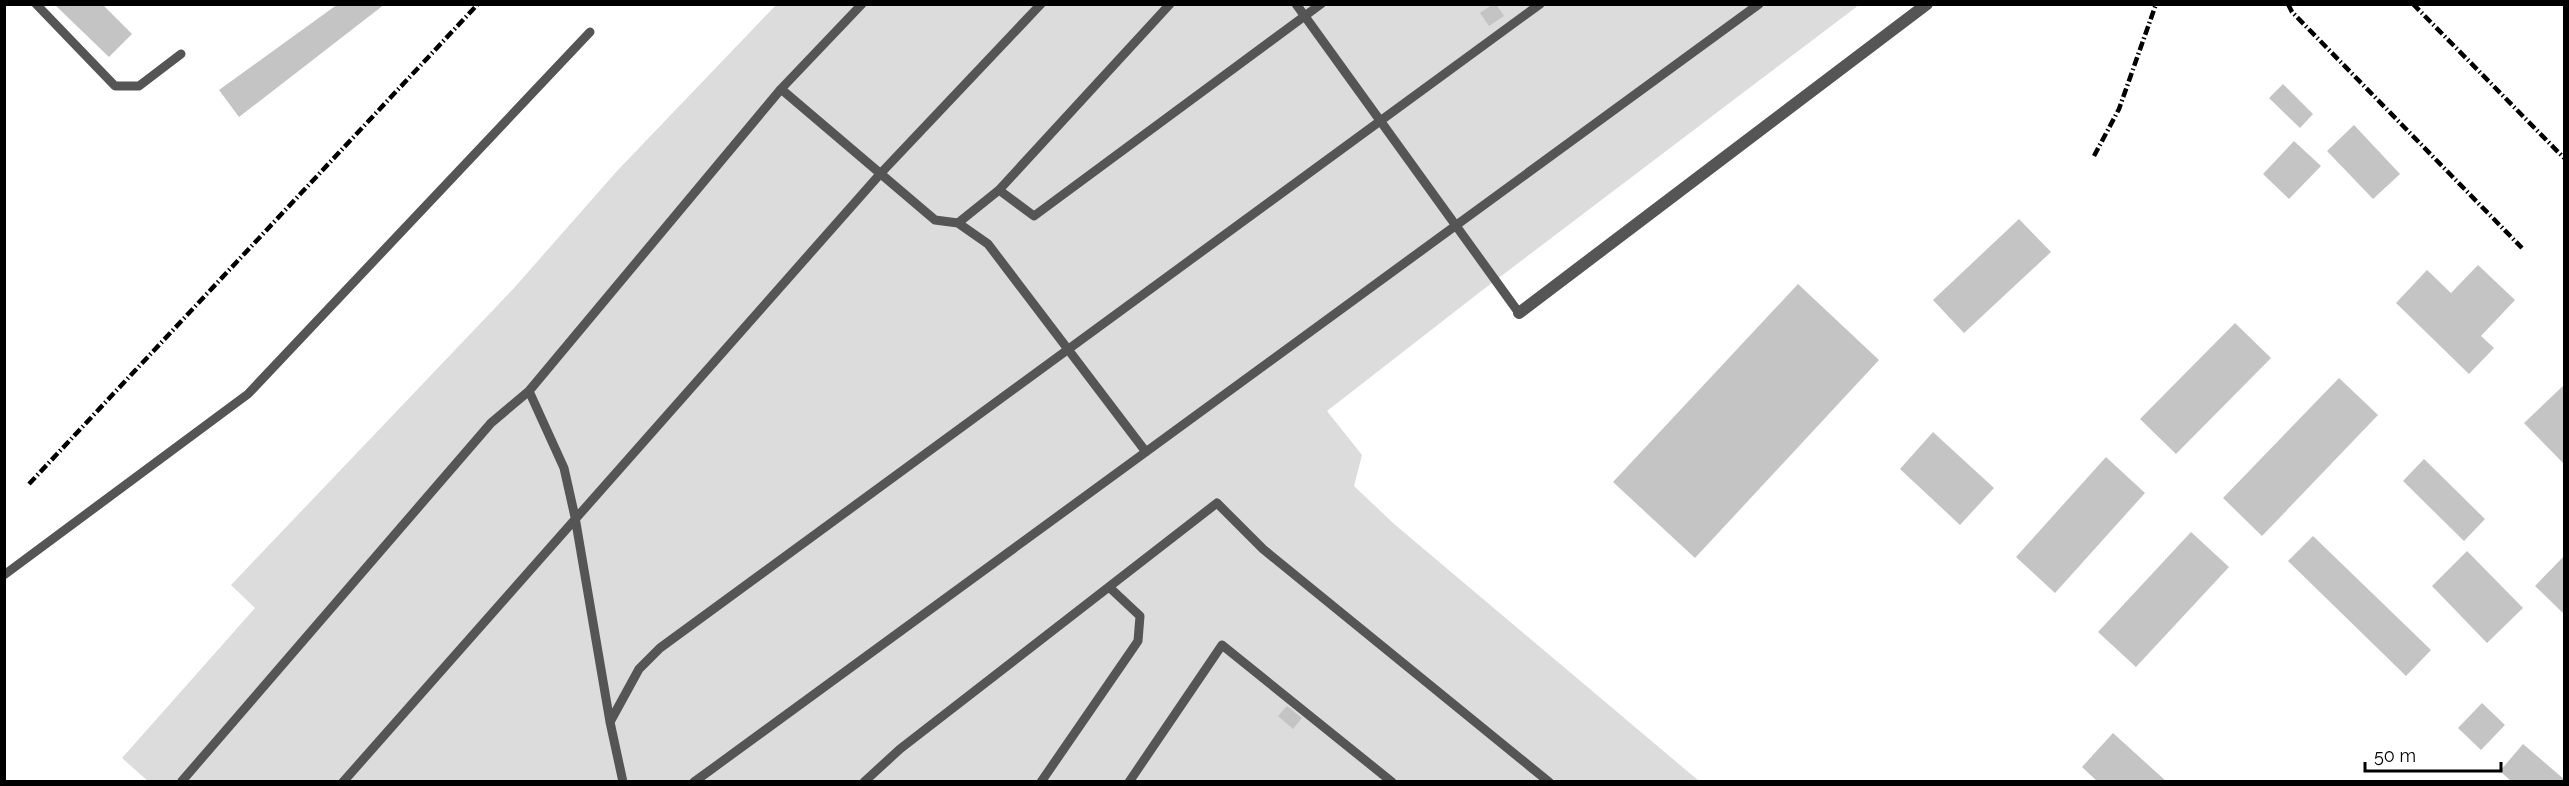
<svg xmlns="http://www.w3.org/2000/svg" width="2569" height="786" viewBox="0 0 2569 786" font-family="Raleway,sans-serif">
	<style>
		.green { fill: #dcdcdc }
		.building { fill: #c4c4c4 }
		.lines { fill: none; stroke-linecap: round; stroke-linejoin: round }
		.service { stroke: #555; stroke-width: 9 }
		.minor { stroke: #555; stroke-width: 12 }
		.rail { stroke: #000; stroke-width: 4.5; stroke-dasharray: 9 3 1.5 3; stroke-linecap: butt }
	</style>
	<rect width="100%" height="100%" fill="#fff"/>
	<path class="green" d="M776 5H1859L1480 292 1327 411 1362 455 1354 486 1393 523 1699 781 149 782 122 758 255 608 231 585 514 288 617 171Z"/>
	<path class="building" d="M54 4H102L132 34 109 57Z
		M338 4H385L239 117 219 90Z
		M1493 4H1496L1504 16 1489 26 1480 13Z
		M2283 84 2313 114 2300 128 2269 98Z
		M2354 125 2400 174 2373 199 2327 151Z
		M2294 141 2321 166 2289 199 2263 174Z
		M2019 219 2051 252 1964 333 1933 300Z
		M2478 265 2515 300 2481 336 2494 348 2469 374 2396 303 2427 270 2451 293Z
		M1798 284 1879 360 1695 558 1613 482Z
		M2235 323 2271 358 2176 454 2140 419Z
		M2339 378 2378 415 2262 536 2223 498Z
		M2565 384V465L2524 423Z
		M1933 432 1994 488 1960 525 1900 469Z
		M2106 457 2145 493 2055 593 2016 557Z
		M2424 459 2485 519 2464 541 2403 481Z
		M2191 532 2229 567 2136 667 2098 632Z
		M2313 536 2431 650 2406 676 2288 561Z
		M2467 551 2523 608 2487 643 2432 586Z
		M2565 555V615L2535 586Z
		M2482 703 2505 725 2481 750 2458 728Z
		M1287 706 1302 718 1293 729 1278 716Z
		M2113 733 2167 782H2098L2082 767Z
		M2523 744 2565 780V782H2512L2500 771Z"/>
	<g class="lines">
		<path class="service" d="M36 4 115 86H139L181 54
			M1296 4 1519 313
			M781 89 935 220 958 223 999 190 1170 4
			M999 190 1034 216 1321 4
			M958 223 988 244 1146 452
			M529 391 564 468 575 517 610 722 623 782
			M4 575 248 394 590 32
			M610 722 639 669 660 648 1540 4
			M182 781 491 423 529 391 781 89 862 4
			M343 782 881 173 1041 4
			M694 782 1759 4
			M864 782 900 749 1217 503 1263 549 1549 782
			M1041 782 1138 641 1140 616 1109 587
			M1129 782 1222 645 1392 782"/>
		<path class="minor" d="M1519 313 1927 4"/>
		<path class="rail" d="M2288 4 2292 12 2522 248
			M2413 4 2564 158
			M2094 156 2119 109 2156 4
			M29 484 478 4"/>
	</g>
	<rect width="2569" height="786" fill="none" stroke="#000000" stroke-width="12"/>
	<path d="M2365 762v9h136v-9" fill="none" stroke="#000000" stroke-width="3"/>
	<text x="2374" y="762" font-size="18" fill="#000000" stroke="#ffffff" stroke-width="4.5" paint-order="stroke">50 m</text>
</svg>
